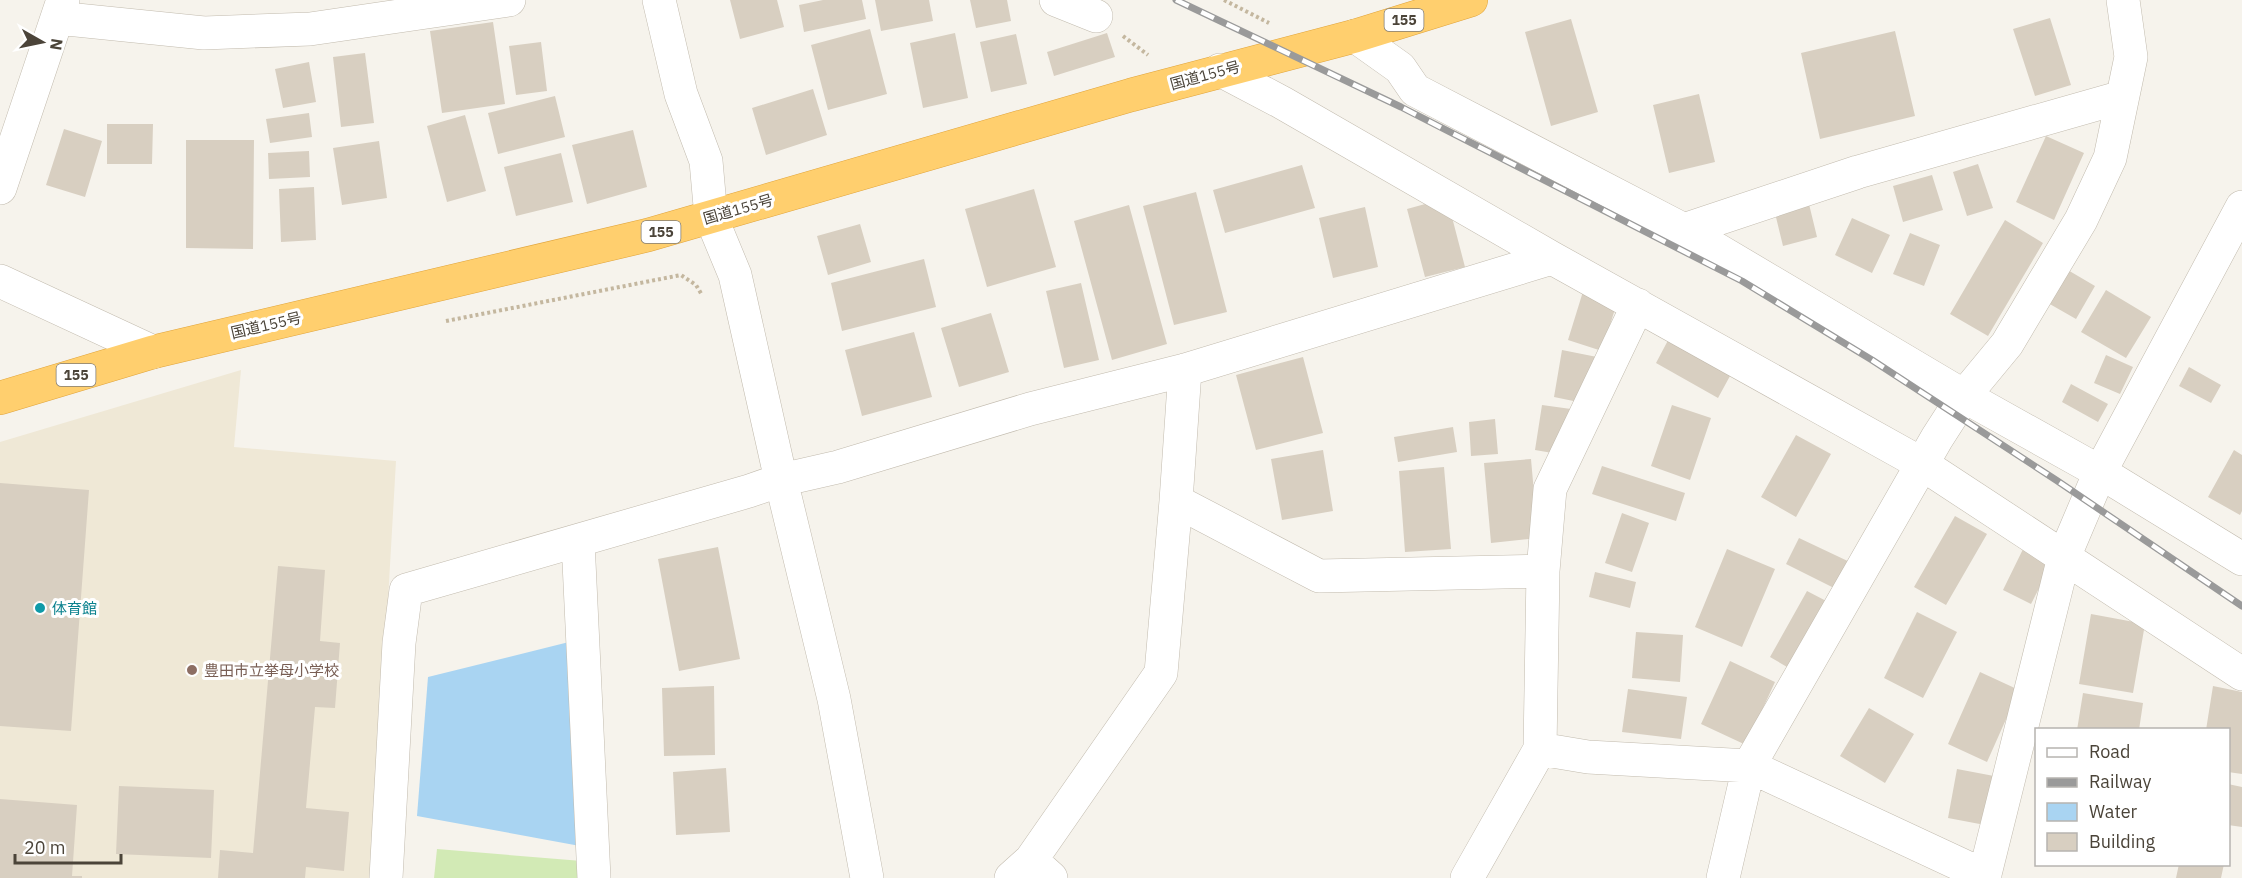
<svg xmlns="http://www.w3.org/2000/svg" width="2242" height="878" viewBox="0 0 2242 878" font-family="'IBM Plex Sans','Noto Sans JP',sans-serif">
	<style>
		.education { fill: #efe8d6 }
		.green { fill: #d2eab5 }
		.water { fill: #a9d4f2 }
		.building { fill: #d8cfc1 }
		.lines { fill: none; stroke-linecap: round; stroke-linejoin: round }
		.minor-casing { stroke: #c2bbae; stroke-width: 34 }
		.highway-casing { stroke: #e0a43c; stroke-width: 34 }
		.path { stroke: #c4b79f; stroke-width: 4; stroke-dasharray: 3 3; stroke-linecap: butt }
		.minor { stroke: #fff; stroke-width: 33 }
		.highway { stroke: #ffcf6e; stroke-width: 33 }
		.rail-casing { stroke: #9a9a9a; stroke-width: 7 }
		.rail { stroke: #fff; stroke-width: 4.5; stroke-dasharray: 14; stroke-linecap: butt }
		.culture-dot { fill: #0f9aa8; stroke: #fff; stroke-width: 2 }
		.education-dot { fill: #8d6e63; stroke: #fff; stroke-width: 2 }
		.labels { text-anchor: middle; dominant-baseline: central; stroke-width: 6; stroke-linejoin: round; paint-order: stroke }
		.shield { fill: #fff; stroke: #817c74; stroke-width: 1.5 }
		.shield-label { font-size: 14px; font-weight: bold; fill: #4b4439 }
		.street-label { font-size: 15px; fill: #4b4439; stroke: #fff }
		.culture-label { font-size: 15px; fill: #0d838f; stroke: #fff; text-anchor: start }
		.education-label { font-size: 15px; fill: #785e54; stroke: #fff; text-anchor: start }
	</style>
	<rect width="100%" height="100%" fill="#f6f3ec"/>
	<path class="education" d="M241 370 234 447 396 461 372 878H0V442Z"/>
	<path class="green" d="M437 849 582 861 584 878H434Z"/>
	<path class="water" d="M569 642 580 846 417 816 428 677Z"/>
	<path class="building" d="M730 0H777L784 27 740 39Z
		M823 0H862L866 19 804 32 799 5Z
		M875 0H929L933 21 881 31Z
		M970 0H1007L1011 21 976 28Z
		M2050 18 2071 85 2035 96 2013 29Z
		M1571 19 1598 112 1551 126 1525 32Z
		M493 22 505 104 442 113 430 31Z
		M870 29 887 94 828 110 811 45Z
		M1895 31 1915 116 1820 139 1801 53Z
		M955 33 968 98 923 108 910 43Z
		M1107 33 1115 57 1054 76 1047 52Z
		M1016 34 1027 84 991 92 980 42Z
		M541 42 547 91 516 95 509 46Z
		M365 53 374 123 341 127 333 57Z
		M309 62 316 102 283 108 275 69Z
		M813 89 827 135 766 155 752 108Z
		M1699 94 1715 162 1669 173 1653 105Z
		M555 96 565 137 498 154 488 113Z
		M309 113 312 137 270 143 266 119Z
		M465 115 486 191 447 202 427 126Z
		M107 124H153L152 164H107Z
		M64 129 102 141 85 197 46 185Z
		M633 130 647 187 587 204 572 145Z
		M2046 136 2084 153 2054 220 2016 202Z
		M186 140H254L253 249 186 248Z
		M379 141 387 198 342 205 333 148Z
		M309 151 310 177 269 179 268 153Z
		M561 153 573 202 516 216 504 167Z
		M1978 164 1993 208 1967 216 1953 172Z
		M1302 165 1315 208 1225 233 1213 190Z
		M1932 175 1943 210 1903 222 1893 186Z
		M314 187 316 240 281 242 279 189Z
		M1034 189 1056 267 987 287 965 209Z
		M1196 192 1227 312 1174 325 1143 206Z
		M1447 198 1465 267 1425 277 1407 209Z
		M1809 204 1817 237 1783 246 1775 213Z
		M1129 205 1167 344 1112 360 1074 221Z
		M1365 207 1378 267 1333 278 1319 218Z
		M1852 218 1890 235 1872 273 1835 255Z
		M2005 220 2043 243 1988 336 1950 314Z
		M860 224 871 262 828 275 817 236Z
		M1910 233 1940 245 1924 286 1893 274Z
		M924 259 936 307 842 331 831 283Z
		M2061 266 2095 286 2076 319 2041 299Z
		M1081 283 1099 360 1064 368 1046 291Z
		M1585 285 1619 296 1602 351 1568 340Z
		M2106 290 2151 317 2126 358 2081 332Z
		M991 313 1009 372 959 387 941 328Z
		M1674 329 1736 365 1718 398 1656 363Z
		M914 332 932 397 862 416 845 350Z
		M1562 350 1597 357 1588 404 1554 397Z
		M2106 355 2133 367 2120 394 2094 383Z
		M1303 357 1323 433 1256 450 1236 375Z
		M2189 367 2221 385 2211 403 2179 386Z
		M2071 384 2108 404 2098 422 2062 402Z
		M1542 405 1571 409 1564 455 1535 450Z
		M1672 405 1711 418 1690 480 1651 466Z
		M1495 419 1498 454 1471 456 1469 422Z
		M1453 427 1457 452 1398 462 1394 437Z
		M1796 435 1831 454 1796 517 1761 497Z
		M1323 450 1333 511 1282 520 1271 459Z
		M2234 450 2242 455V511L2240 515 2208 497Z
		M1531 459 1538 538 1491 543 1484 463Z
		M1602 466 1685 493 1676 521 1592 494Z
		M1444 467 1451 549 1405 552 1399 471Z
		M0 483 89 490 71 731 0 726Z
		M1622 513 1649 523 1632 572 1605 563Z
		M1955 516 1987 534 1946 605 1914 587Z
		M1799 538 1854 564 1840 591 1786 564Z
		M2026 543 2055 557 2031 604 2003 590Z
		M718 547 740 659 679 671 658 559Z
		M1727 549 1775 569 1742 647 1695 627Z
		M278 566 325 570 320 641 340 643 335 708 315 707 306 808 349 812 344 871 306 867 305 878H218L220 850 253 853Z
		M1595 572 1636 582 1630 608 1589 597Z
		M1807 591 1832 604 1794 671 1770 657Z
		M1917 612 1957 632 1923 698 1884 678Z
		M2091 614 2145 624 2133 693 2079 684Z
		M1636 632 1683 635 1680 682 1632 678Z
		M1730 661 1775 682 1746 745 1701 724Z
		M1980 672 2019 690 1987 762 1948 744Z
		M714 686 715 755 664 756 662 688Z
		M2213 686 2242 692V774L2228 772V730H2206Z
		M1628 689 1687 697 1681 739 1622 732Z
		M2083 693 2143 703 2139 730H2077Z
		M1869 708 1914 734 1885 783 1840 756Z
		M726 768 730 832 676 835 673 772Z
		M1957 769 1994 776 1985 825 1948 818Z
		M2228 784 2242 787V827L2228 825Z
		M119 786 214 790 211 858 116 854Z
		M0 799 77 805 72 876H82V878H0Z
		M2179 864H2224L2221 878H2176Z"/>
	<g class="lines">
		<g class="minor-casing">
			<path id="minor" d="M659 0 681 94 706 161 711 217 735 275 781 480 834 699 867 878
				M1056 0 1096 16
				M57 18 204 33 310 29 509 0
				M1355 36 1400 68 1415 90 1684 230 1964 396 2100 472 2242 559
				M1220 70 1281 102 1552 258 1922 464 2242 674
				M0 188 63 0
				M1684 230 1858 172 2122 97
				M0 281 153 352
				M1176 501 1319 576 1543 571
				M578 541 594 878
				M1540 749 1588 757 1749 766 1985 876
				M1031 860 1051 878
				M386 878 399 643 406 590 749 491 781 480 838 467 1030 409 1185 370 1552 258
				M1011 878 1031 860 1161 673 1176 501 1185 370
				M1467 878 1540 749 1543 571 1550 489 1638 305
				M1723 878 1749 766 1937 438 1964 396 2007 344 2081 220 2110 158 2131 57 2123 0
				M1984 878 2064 557 2100 472 2242 207"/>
		</g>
		<g class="highway-casing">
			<path id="highway" d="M0 398 153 352 648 235 1131 95 1355 36 1471 0"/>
		</g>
		<path class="path" d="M1224 0 1269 23
			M1123 36 1148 55
			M446 321 681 275 696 285 702 295"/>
		<use href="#minor" class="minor"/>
		<use href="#highway" class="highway"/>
		<g class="rail-casing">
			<path id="rail" d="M1176 0 1401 107 1742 281 1872 360 2056 480 2242 606"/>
		</g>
		<use href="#rail" class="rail"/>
	</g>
	<circle class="culture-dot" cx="40" cy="608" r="6"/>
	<circle class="education-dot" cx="192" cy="670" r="6"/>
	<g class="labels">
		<g class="shield">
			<rect x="1384.5" y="9" width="39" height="22" rx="4.5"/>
			<rect x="641.5" y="221" width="39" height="22" rx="4.5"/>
			<rect x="56.5" y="364" width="39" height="22" rx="4.5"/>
		</g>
		<g class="shield-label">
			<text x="1404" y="20">155</text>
			<text x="661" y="232">155</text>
			<text x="76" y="375">155</text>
		</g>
		<g class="street-label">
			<text transform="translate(1205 75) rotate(-15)">国道155号</text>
			<text transform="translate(738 209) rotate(-16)">国道155号</text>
			<text transform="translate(266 325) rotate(-13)">国道155号</text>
		</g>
		<g class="culture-label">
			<text x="52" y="608">体育館</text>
		</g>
		<g class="education-label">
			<text x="204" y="670">豊田市立挙母小学校</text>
		</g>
	</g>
	<rect x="2035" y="728" width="195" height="138" fill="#ffffff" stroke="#b7b4b0" stroke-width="1.5"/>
	<rect x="2047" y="748" width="30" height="9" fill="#ffffff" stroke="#b7b4b0" stroke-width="1.5"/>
	<text x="2089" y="758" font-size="18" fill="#4b4439">Road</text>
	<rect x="2047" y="778" width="30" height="9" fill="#9a9a9a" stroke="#b7b4b0" stroke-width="1.5"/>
	<text x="2089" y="788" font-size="18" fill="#4b4439">Railway</text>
	<rect x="2047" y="803" width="30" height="18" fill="#a9d4f2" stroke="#b7b4b0" stroke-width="1.5"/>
	<text x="2089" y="818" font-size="18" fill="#4b4439">Water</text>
	<rect x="2047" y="833" width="30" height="18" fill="#d8cfc1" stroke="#b7b4b0" stroke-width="1.5"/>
	<text x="2089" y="848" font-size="18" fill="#4b4439">Building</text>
	<g transform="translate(42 42) rotate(99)" stroke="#ffffff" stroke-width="4.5" paint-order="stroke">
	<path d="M0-4.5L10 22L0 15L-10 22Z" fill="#4b4439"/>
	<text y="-9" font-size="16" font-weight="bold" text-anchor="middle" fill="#4b4439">N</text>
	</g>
	<path d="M15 854v9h106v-9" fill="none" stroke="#4b4439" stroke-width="3"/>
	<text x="24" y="854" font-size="18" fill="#4b4439" stroke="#ffffff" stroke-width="4.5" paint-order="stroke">20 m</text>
</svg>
